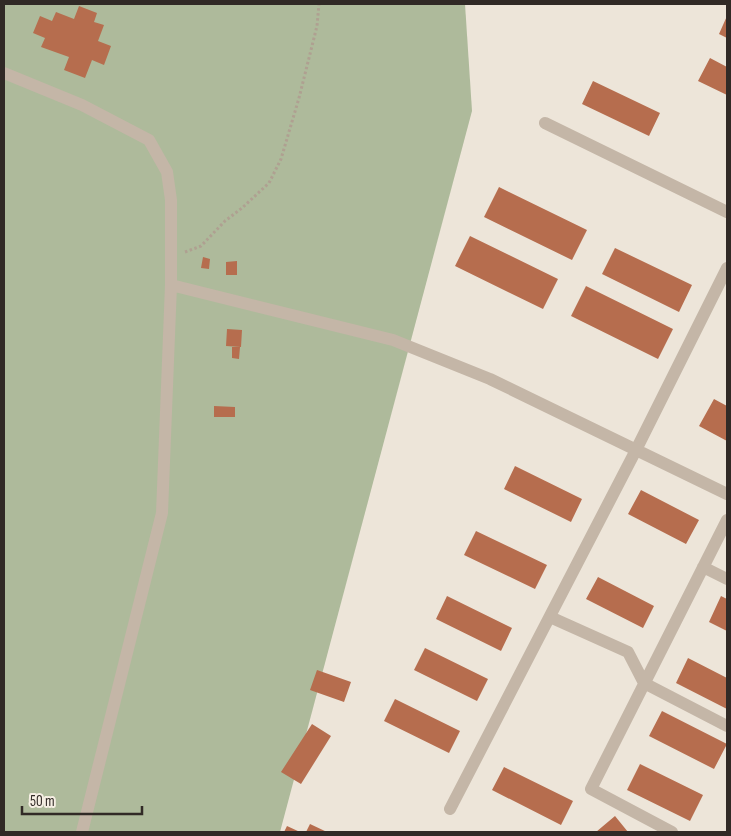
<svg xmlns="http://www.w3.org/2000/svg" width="731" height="836" viewBox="0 0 731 836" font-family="'Sofia Sans Condensed',sans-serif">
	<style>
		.green { fill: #aeba9b }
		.building { fill: #b66d4e }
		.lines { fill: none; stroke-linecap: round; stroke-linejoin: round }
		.path { stroke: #afa091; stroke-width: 3; stroke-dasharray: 2.5 2.5; stroke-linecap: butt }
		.minor { stroke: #c4b6a7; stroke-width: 12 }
	</style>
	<rect width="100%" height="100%" fill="#ede5d9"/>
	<path class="green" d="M4 4H465L472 111 280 832H4Z"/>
	<path class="building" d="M79 6 97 13 94 22 104 25 98 41 111 46 104 65 92 60 85 78 64 70 69 57 41 47 45 38 33 33 40 16 52 21 56 12 74 19Z
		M727 16V38L719 34Z
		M710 58 727 67V95L698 81Z
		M593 81 660 113 649 136 582 104Z
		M499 187 587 230 572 260 484 217Z
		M470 236 558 279 543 309 455 266Z
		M615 248 692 285 679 312 602 274Z
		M203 257 210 259 209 269 201 268Z
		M237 261V275H226V262Z
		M586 286 673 329 658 359 571 316Z
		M227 329 242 330 241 347 226 346Z
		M232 347H240L239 359 232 358Z
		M714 399 727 406V441L699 426Z
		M214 406 235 407V417H214Z
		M515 466 582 499 571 522 504 489Z
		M641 490 699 520 686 544 628 514Z
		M476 531 547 565 535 589 464 555Z
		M598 577 654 606 643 628 586 599Z
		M447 596 512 628 501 651 436 619Z
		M721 596 727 599V631L709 622Z
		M425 648 488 679 477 701 414 670Z
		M688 658 727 678V709L676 683Z
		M317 670 351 682 344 702 310 690Z
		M395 699 460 731 449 753 384 721Z
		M662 711 727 744 714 769 649 736Z
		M312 724 331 736 301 784 281 772Z
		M640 764 703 795 690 821 627 790Z
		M504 767 573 801 561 825 492 790Z
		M615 816 628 832H596Z
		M310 824 327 832H306Z
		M287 826 300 832H284Z"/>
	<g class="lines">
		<path class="path" d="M185 252 201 246 225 221 242 208 269 183 281 159 299 98 317 26 319 4"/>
		<path class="minor" d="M4 73 82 105 149 140 167 172 171 200V285L162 513 82 832
			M545 123 727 212
			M171 285 393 340 490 379 727 494
			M703 567 727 579
			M550 617 628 652 644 683 727 726
			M450 809 636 450 727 268
			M672 832 591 789 727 520"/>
	</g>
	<rect width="731" height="836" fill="none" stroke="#312a26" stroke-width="10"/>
	<path d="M22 806v8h120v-8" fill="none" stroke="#312a26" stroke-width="2.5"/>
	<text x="30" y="806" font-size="15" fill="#312a26" stroke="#f6efe4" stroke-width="4" paint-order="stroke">50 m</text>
</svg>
